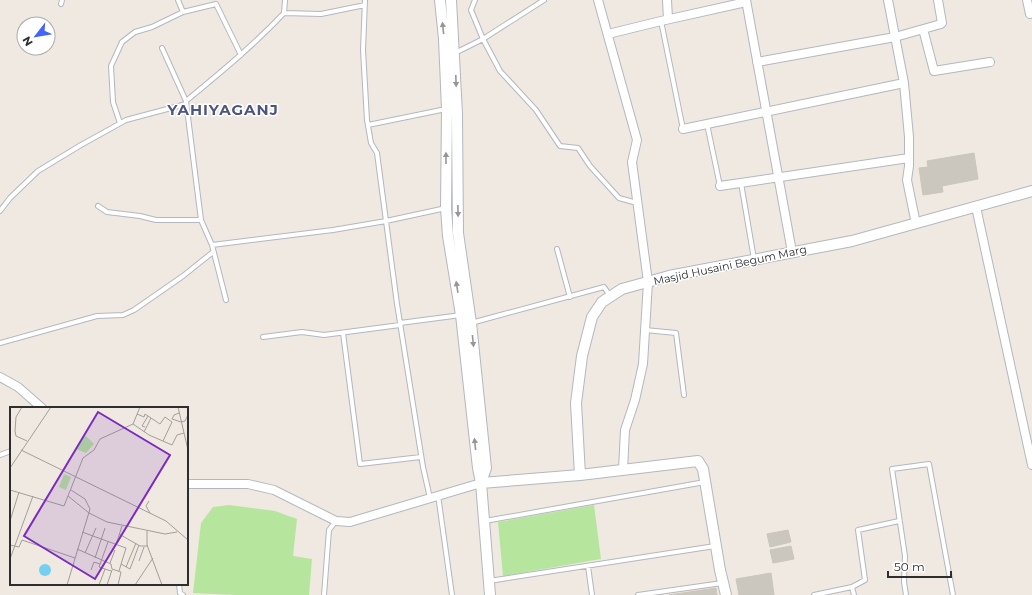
<svg xmlns="http://www.w3.org/2000/svg" width="1032" height="595" viewBox="0 0 1032 595" font-family="Montserrat,sans-serif">
	<style>
		.green { fill: #b6e59e }
		.building { fill: #cbc7bf; stroke: #cbc5ba }
		.lines { fill: none; stroke-linecap: round; stroke-linejoin: round }
		.service-casing { stroke: #b4b7c1; stroke-width: 6 }
		.minor-casing { stroke: #b4b7c1; stroke-width: 10 }
		.tertiary-casing { stroke: #b4b7c1; stroke-width: 12 }
		.service { stroke: #fff; stroke-width: 4 }
		.minor { stroke: #fff; stroke-width: 8 }
		.tertiary { stroke: #fff; stroke-width: 10 }
		.oneway { fill: #969696 }
		.labels { text-anchor: middle; dominant-baseline: central; stroke-width: 3; stroke-linejoin: round; paint-order: stroke }
		.street-label { font-size: 11px; fill: #2e2e2e; stroke: #fff }
		.district-label { font-size: 15px; font-weight: bold; letter-spacing: 1px; fill: #4d5680; stroke: #fff }
		.inset-road { fill: none; stroke: #a29e99; stroke-width: 1 }
		.view { fill: #7b2cbf; fill-opacity: 0.15; stroke: #7b2cbf; stroke-width: 2 }
		.inset-edge { fill: none; stroke: #2e2e2e; stroke-width: 2 }
	</style>
	<rect width="100%" height="100%" fill="#efe9e1"/>
	<path class="green" d="M229 505 275 511 297 519 293 556 312 559 309 595H236L193 593 201 523 213 507Z
		M594 505 601 559 503 576 498 522Z"/>
	<path class="building" d="M974 153 978 179 942 186 943 192 923 195 919 168 928 167 927 161Z
		M788 530 791 542 770 547 767 534Z
		M791 546 794 559 773 563 770 550Z
		M771 573 774 595H739L736 579Z
		M716 588 717 595H669Z"/>
	<g class="lines">
		<g class="service-casing">
			<path id="service" d="M178 0 183 12
				M365 0 363 50 367 120 371 143 377 153 397 304 423 467 430 498
				M475 0 471 10 483 39 500 71 536 110 560 146 578 148 590 166 619 198 637 203
				M61 4 62 0
				M284 13 285 0
				M661 21 683 129
				M162 48 186 101 201 220 212 245 226 300
				M455 53 483 39 544 0
				M186 101C220 73 254 45 284 13L321 14 365 5
				M120 123 113 102 111 66 122 42 135 32 152 27 183 12 216 4 241 55
				M707 124 720 186
				M368 125 446 109
				M741 183 754 259
				M98 206 107 212 140 216 156 220H201
				M0 211 10 198 38 171 81 145 126 120 186 104
				M212 245 333 230 386 221 446 208
				M557 249 570 297
				M400 323 461 315
				M471 323 604 287 610 296
				M645 330 676 333 684 395
				M343 333 360 464 421 457
				M263 337 302 332 324 335 400 325
				M0 343 97 316 123 315 134 310 183 276 213 252
				M0 455 11 451
				M438 495 452 595
				M485 521 705 482
				M588 566 592 595
				M489 581 715 546
				M179 584 180 593 183 595
				M852 587 854 595
				M324 595 329 530 336 521
				M638 595 722 583
				M814 595 852 587 865 580 858 530 899 521
				M906 595 904 582 905 556 892 469 929 464 953 595"/>
		</g>
		<g class="minor-casing">
			<path id="minor" d="M598 0 637 140 632 162 648 282 643 364 635 400 625 430 623 470
				M667 0 668 19
				M746 0 792 252
				M888 0 904 83 909 137V166L907 180 916 224
				M1027 0 1030 14
				M923 29 934 71 990 62
				M608 34 661 21 746 2
				M757 62 895 37 941 24 942 23 938 0
				M683 129 904 83
				M720 186 909 158
				M976 207 1032 465
				M0 377 18 387 42 408
				M187 484H248L274 490 336 521 350 522 481 483"/>
		</g>
		<g class="tertiary-casing">
			<path id="tertiary" d="M440 0 444 39 447 109 446 208 448 236 461 315 478 468 481 483 490 595
				M451 0 457 114 458 233 471 323 486 468 481 483
				M580 475 576 403 582 356 592 317 602 302 622 289 669 276 852 241 1032 191
				M481 483 580 475 698 461 703 469 720 570 726 595"/>
		</g>
		<use href="#service" class="service"/>
		<use href="#minor" class="minor"/>
		<use href="#tertiary" class="tertiary"/>
	</g>
	<defs><path id="oneway-solid" d="M-6-.8H1V-3.2L6.5 0L1 3.2V.8H-6Z"/></defs>
	<g class="oneway">
		<use href="#oneway-solid" transform="translate(443 28) rotate(-96)"/>
		<use href="#oneway-solid" transform="translate(456 81) rotate(88)"/>
		<use href="#oneway-solid" transform="translate(446 158) rotate(-90)"/>
		<use href="#oneway-solid" transform="translate(458 211) rotate(89)"/>
		<use href="#oneway-solid" transform="translate(457 287) rotate(-99)"/>
		<use href="#oneway-solid" transform="translate(473 341) rotate(84)"/>
		<use href="#oneway-solid" transform="translate(475 444) rotate(-96)"/>
	</g>
	<g class="labels">
		<g class="street-label">
			<text transform="translate(730 265) rotate(-12)">Masjid Husaini Begum Marg</text>
		</g>
		<g class="district-label">
			<text x="223" y="109">YAHIYAGANJ</text>
		</g>
	</g>
	<g transform="translate(10 407)">
		<rect width="178" height="178" fill="#efe9e1"/>
		<path d="M75 28 84 37 76 46 66 42ZM54 67 61 70 56 83 49 80Z" fill="#b6e59e"/>
		<path d="M29 163a6 6 0 1 1 12 0a6 6 0 1 1-12 0Z" fill="#75cff0"/>
		<path class="inset-road" d="M12 0 6 10 5 24 6 29 17 34M168 0 178 43M169 6 164 8 162 12 171 15 175 14 178 8M127 7 134 10 135 7 150 17 155 10 162 15M123 17 139 28 162 38 167 28 174 26M135 20 132 19 138 9M134 25 141 11M153 34 162 15M11 43 156 114 178 133M0 61 41 0M0 83 54 99 73 51 84 43 90 32 123 17 130 0M58 89 79 106 97 115 155 127 167 125M139 94 136 99 140 106M0 114 9 85M137 124V138L152 178M72 125 116 141 109 164M109 127 130 139H138M98 135 89 160 101 164M0 138 9 140 12 133 65 151M106 138 112 119M67 142 101 157 102 162 111 165 108 178M75 146 86 121M85 151 95 121M0 152 23 89M129 154 134 140M100 156 105 143M111 157 120 162 129 138M116 160 126 136M81 163 84 155 90 157M57 178 80 102 75 92 61 83M89 178 95 162M97 178 102 163M125 178 143 151"/>
		<path class="view" d="M88 5 160 48 85 172 14 129Z"/>
		<rect width="178" height="178" class="inset-edge"/>
	</g>
	<g transform="translate(36 36) rotate(239)"><circle r="19" fill="#ffffff" stroke="#ababab"/>
	<path d="M0-3L7 15L0 10L-7 15Z" fill="#4264fb"/>
	<text y="-6" font-size="11" font-weight="bold" text-anchor="middle" fill="#2e2e2e">N</text>
	</g>
	<path d="M888 571v6h63v-6" fill="none" stroke="#2e2e2e" stroke-width="2"/>
	<text x="894" y="571" font-size="12" fill="#2e2e2e" stroke="#ffffff" stroke-width="3" paint-order="stroke">50 m</text>
</svg>
